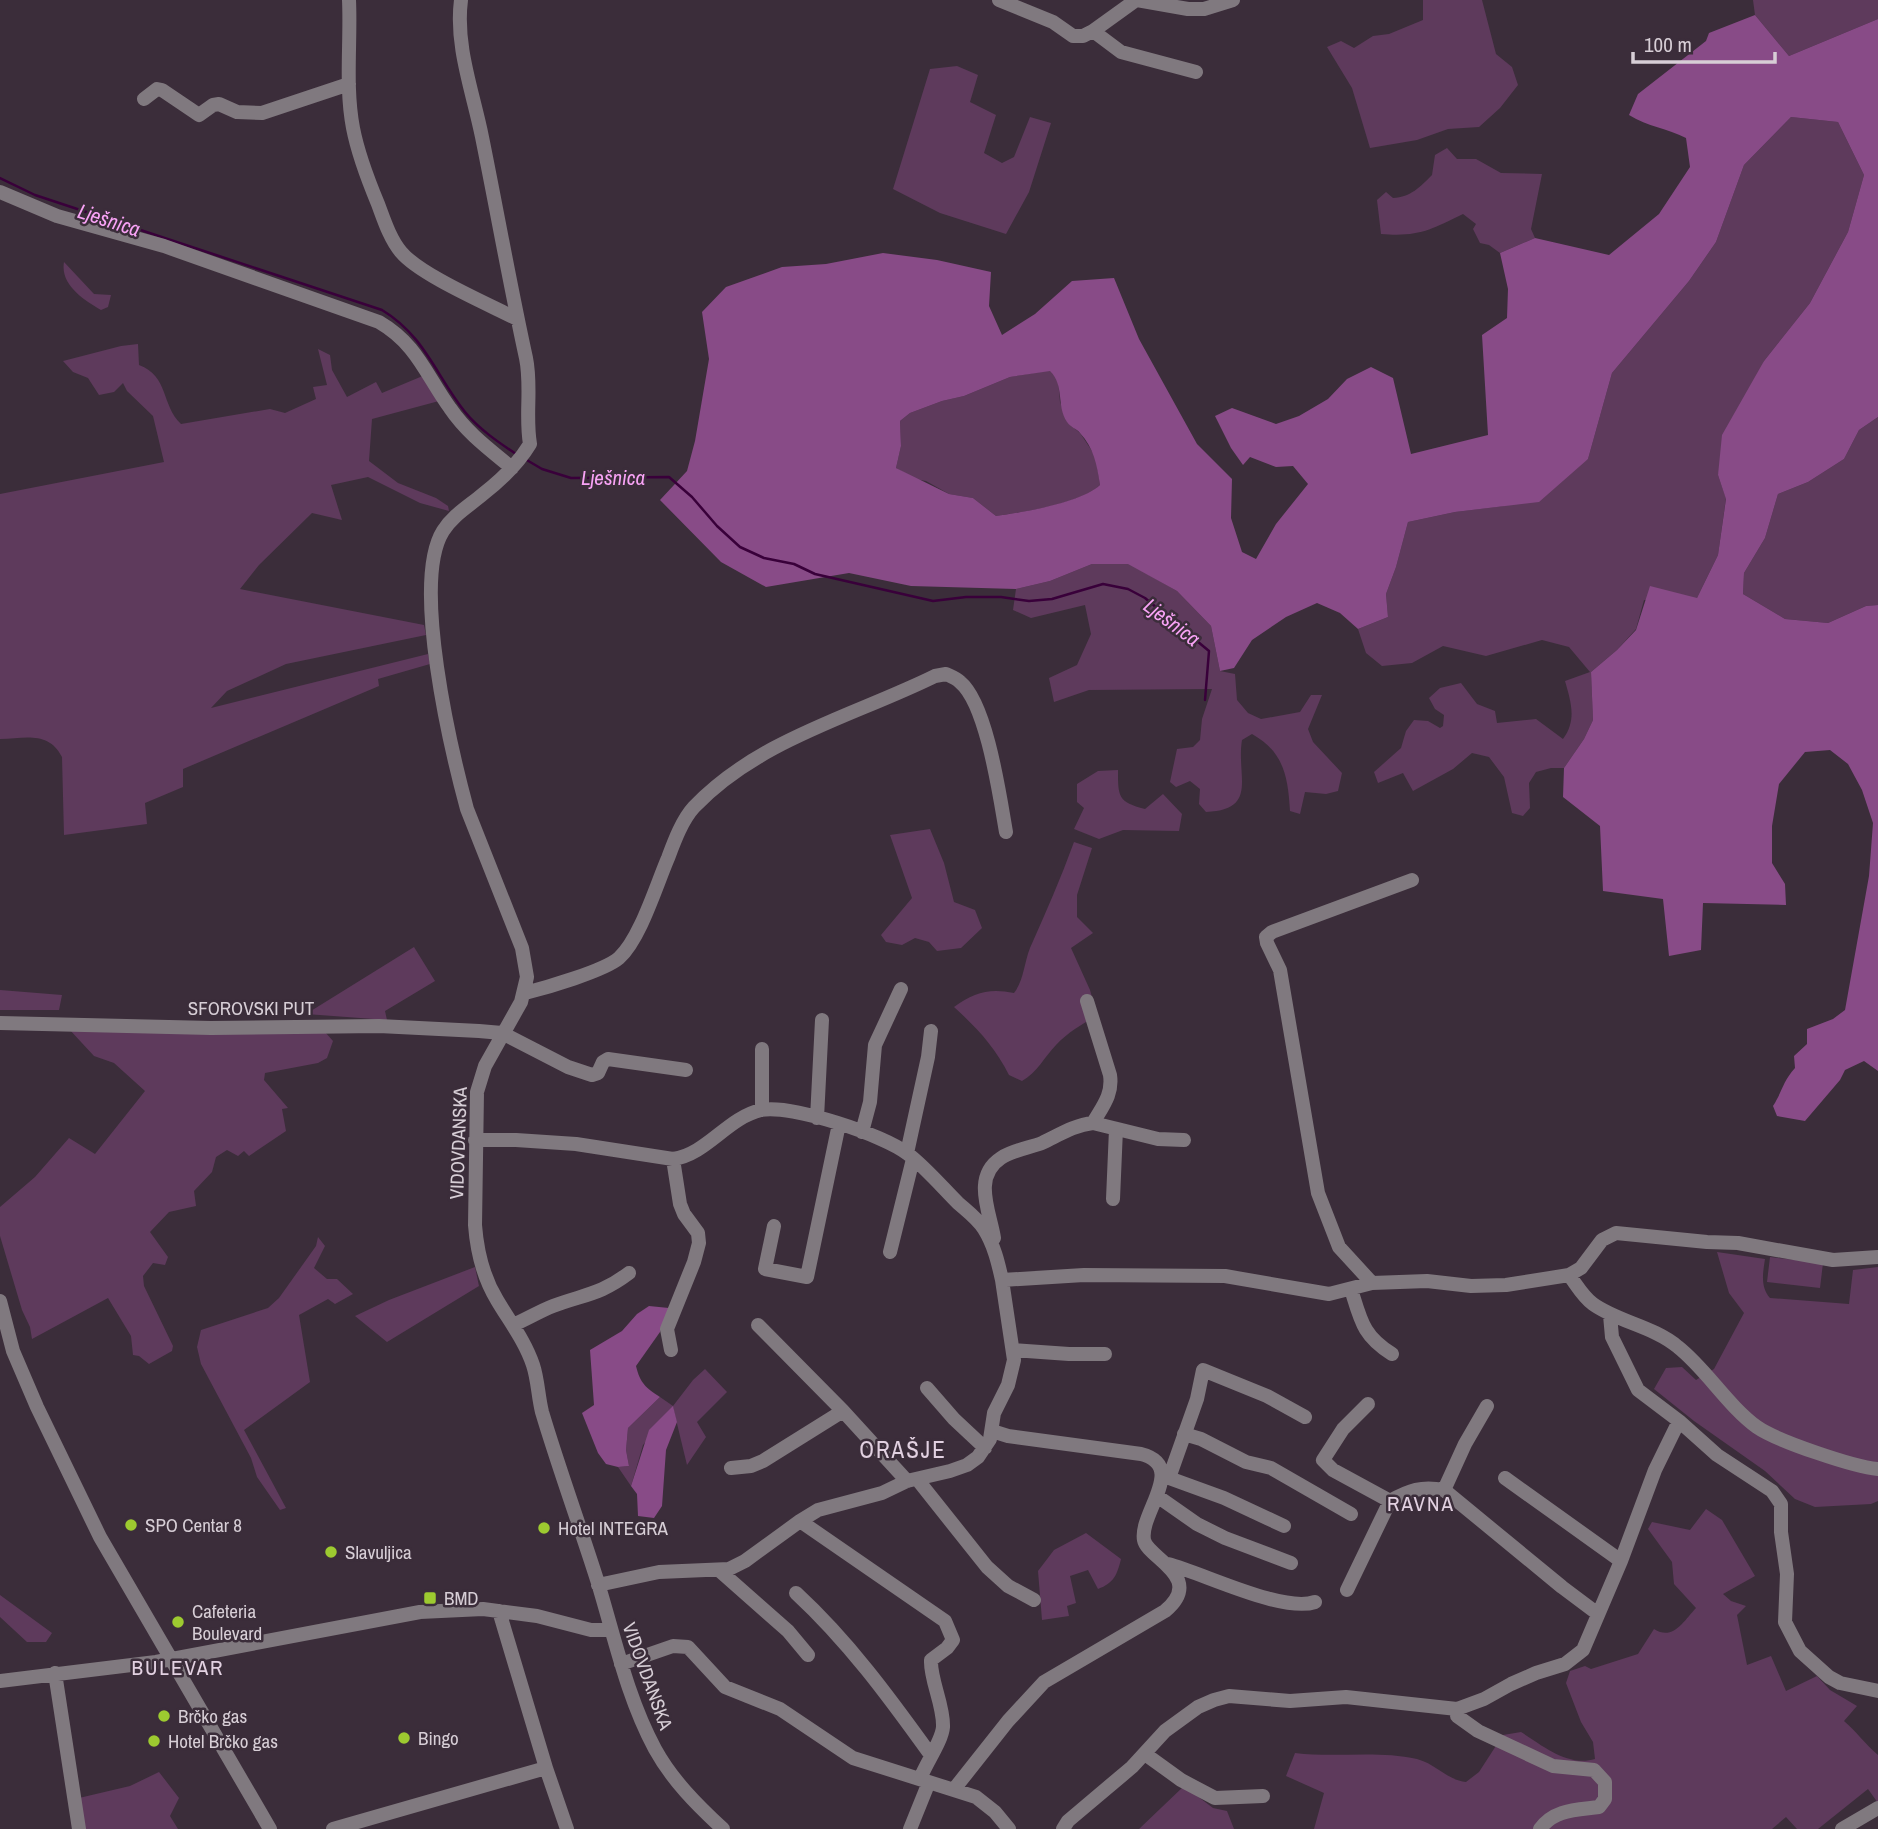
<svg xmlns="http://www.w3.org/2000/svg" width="1878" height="1829" viewBox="0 0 1878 1829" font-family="'Archivo Narrow',sans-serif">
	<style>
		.green { fill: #5e3a5c }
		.forest { fill: #884b87; fill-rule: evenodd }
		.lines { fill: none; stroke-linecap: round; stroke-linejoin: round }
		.stream { stroke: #39003a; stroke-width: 2.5 }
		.minor { stroke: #80797f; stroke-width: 14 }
		.poi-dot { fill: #9dca30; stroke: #3b2d3a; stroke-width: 2.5 }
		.labels { text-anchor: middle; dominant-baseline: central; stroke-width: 5; stroke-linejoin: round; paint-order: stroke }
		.street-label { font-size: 19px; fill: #d7ced6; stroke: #3b2d3a }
		.poi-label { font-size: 19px; fill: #d7ced6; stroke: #3b2d3a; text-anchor: start }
		.water-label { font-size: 21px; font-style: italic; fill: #f9a3f6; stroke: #3b2d3a }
		.neighbourhood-label { font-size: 21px; letter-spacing: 2px; fill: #e2d1e1; stroke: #3b2d3a }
		.quarter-label { font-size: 23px; letter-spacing: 2px; fill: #e2d1e1; stroke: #3b2d3a }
	</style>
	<rect width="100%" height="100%" fill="#3b2d3a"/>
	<path class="green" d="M1423 0H1482L1496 54 1512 67 1518 85 1500 108 1479 127 1448 129 1417 140 1370 148 1352 88 1327 47 1341 41 1354 48 1373 36 1389 34 1423 20Z
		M1753 0H1878V19L1789 56 1755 15Z
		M957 66 978 75 970 102 996 115 984 153 1002 163 1014 157 1030 117 1051 123 1029 192 1006 234 940 213 893 189 930 69Z
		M1791 117 1838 122 1864 175 1848 232 1810 303 1764 361 1718 475 1726 498 1718 555 1697 598 1644 600 1636 629 1617 650 1591 672 1593 720 1584 739 1564 768H1551L1536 772 1529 783 1530 808 1523 816 1512 813 1504 777 1489 757 1472 753 1453 769 1413 791 1403 773 1378 783 1374 772 1401 748 1406 731 1414 720 1428 721 1440 728 1443 726 1444 715 1435 709 1429 698 1440 688 1461 683 1477 704 1495 711 1497 723 1536 719 1563 739C1577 720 1571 702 1565 681L1590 672 1569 647 1542 640 1486 656 1443 646 1412 663 1382 666 1366 653 1358 629 1388 617 1386 594 1396 567 1408 522 1455 512 1504 506 1588 459 1612 373 1689 281 1716 242 1744 165Z
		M1447 148 1457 159H1476L1501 173 1542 174 1531 229 1535 238 1500 253 1489 245 1480 243 1473 229 1476 224 1463 214C1430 230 1419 237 1381 234L1377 200 1386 192 1393 198C1411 197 1420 187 1432 175L1435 155Z
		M64 262 94 294 111 295 108 307 101 310C84 300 60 285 64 262Z
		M138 344 139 365C169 376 161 405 181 424L270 409 285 413 316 399 313 387 327 385 318 349 330 355 332 370 347 397 376 382 382 393 425 375 439 401 372 419 369 461 398 483 436 498 448 506 449 511 420 503 368 477 331 485 342 520 312 513 259 565 240 589 424 625 426 635 286 664 227 691 211 708 428 654 430 664 378 679 379 686 183 769V787L145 803 147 824 64 835 62 757C49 731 26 738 0 739V494L164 462 153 416 127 391 123 383 114 392 99 395 88 378 73 372 63 361 121 346Z
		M1050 370 1058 379 1060 402 1068 423 1080 433 1096 457 1100 485C1077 505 1027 511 996 516L973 498 949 494 926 481 915 479 896 468 901 446 900 421 910 413 942 401 964 396 1010 377Z
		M1878 417V605L1866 606 1828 623 1785 619 1743 594 1744 573 1765 538 1778 494 1808 482 1844 459 1859 430Z
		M1128 563 1177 591 1211 626 1220 671 1235 674 1237 700 1248 713 1261 719 1300 712 1311 695H1322L1308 729 1313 742 1342 773 1338 791 1326 794 1305 792 1300 814 1290 811C1288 777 1284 752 1252 734L1242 740C1236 776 1259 810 1206 812L1199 804 1200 789 1190 781 1176 787 1170 782 1177 749 1193 747 1200 740 1202 719 1212 689 1089 690 1054 702 1049 678 1077 665 1091 634 1085 605 1031 618 1013 610 1016 589 1050 581 1092 564Z
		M1118 770C1118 797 1118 802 1145 809L1163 794 1182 814 1179 831 1123 830 1099 839 1074 829 1084 808 1077 802V784L1098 771Z
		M930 829 944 863 954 902 975 910 982 928 961 948 937 951 929 942 915 938 902 945 886 942 881 935 912 898 890 835Z
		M1074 842 1092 848 1077 895V917L1093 933 1071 948 1090 990 1097 1015C1083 1024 1068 1032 1056 1045 1045 1056 1037 1073 1022 1081L1009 1075C995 1047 977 1028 954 1007 974 992 990 988 1014 993 1024 980 1024 963 1030 948 1046 912 1061 878 1074 842Z
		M414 947 435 981 385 1011 387 1020 306 1014Z
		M0 990 62 995 59 1010H0Z
		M69 1029 325 1032 333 1041 327 1058 318 1063 265 1073 264 1080 288 1108 282 1109 286 1131 249 1156 244 1151 238 1156 227 1150 216 1157 212 1172 194 1191 196 1206 169 1212 150 1232 168 1257 165 1265 153 1263 143 1276 144 1286 173 1346 172 1351 149 1364 139 1356 133 1355 131 1336 108 1298 32 1339 30 1327 22 1310 0 1236V1207L35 1177 69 1138 95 1154 145 1091 114 1063 94 1056Z
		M318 1237 325 1246 314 1268 327 1279H337L353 1294 335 1304 328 1299 299 1315 310 1382 244 1430 286 1508 280 1510 257 1477 251 1458 201 1364 197 1347 201 1330 268 1308 279 1298 316 1246Z
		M1717 1252 1765 1259C1763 1272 1760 1287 1770 1298L1849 1304 1853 1270 1878 1267V1501L1871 1504 1815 1507 1795 1499 1765 1471 1694 1421 1654 1389 1666 1368 1682 1367 1696 1380 1714 1369 1744 1313 1729 1293Z
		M1770 1257 1823 1263 1820 1288 1767 1282Z
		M475 1267 479 1286 387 1342 355 1316 389 1300Z
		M705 1369 727 1392 697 1422 706 1437 687 1465 673 1407 643 1445 631 1486 618 1467 629 1466 626 1450 628 1428 660 1397 673 1406 693 1380Z
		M1706 1509 1722 1520 1755 1576 1723 1594 1731 1601 1746 1606 1737 1615 1747 1665 1771 1656 1786 1691 1817 1676 1830 1690 1857 1706 1844 1721C1856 1731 1865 1744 1878 1755V1803L1868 1789 1818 1829H1797L1786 1817 1772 1829H1314L1324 1793 1286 1776 1295 1753C1336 1758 1377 1750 1417 1759 1436 1764 1447 1780 1466 1782L1479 1772 1503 1735 1521 1732C1543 1746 1568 1767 1595 1759L1593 1742 1581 1722 1566 1683 1570 1671 1585 1666 1591 1669 1638 1654 1654 1629C1673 1641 1683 1622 1696 1608L1674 1584 1672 1562 1648 1529 1652 1522 1690 1530Z
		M1086 1533 1121 1559C1117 1575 1114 1583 1098 1589L1088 1570 1070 1576 1076 1603 1067 1606 1069 1616 1042 1620 1038 1571 1054 1550Z
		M0 1595 52 1633 46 1642H27L0 1617Z
		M159 1772 179 1798 170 1816 178 1829H85L79 1798 130 1786Z
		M1184 1786 1213 1808 1227 1811 1234 1829H1139Z"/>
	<path class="forest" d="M1755 15 1789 56 1878 19V417L1859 430 1844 459 1808 482 1778 494 1765 538 1744 573 1743 594 1785 619 1828 623 1866 606 1878 605V1071L1864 1061 1845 1070 1840 1080 1805 1121 1777 1116 1773 1106C1782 1092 1783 1081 1795 1068L1794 1056 1807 1044V1029L1833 1019 1845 1010 1869 876 1873 823 1862 790 1848 764 1830 750 1805 752 1779 784 1772 826V863L1785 884 1786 905 1703 903 1701 950 1669 956 1663 899 1603 891 1600 826 1563 797 1564 768 1584 739 1593 720 1591 672 1617 650 1636 630 1650 586 1697 598 1718 555 1726 499 1718 475 1722 435 1764 361 1810 303 1848 232 1864 175 1838 122 1791 117 1744 165 1716 242 1689 281 1612 373 1588 459 1539 502 1455 512 1408 522 1396 567 1386 594 1388 617 1358 629 1340 613 1317 603 1286 617 1252 640 1234 668 1220 671 1211 626 1177 591 1128 564H1092L1050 581 1016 589 911 586 849 573 766 587 721 562 660 500 687 471 695 441 709 359 702 312 726 287 782 267 826 264 883 253 937 260 991 272 989 306 1002 335 1035 314 1072 281 1114 278 1139 339 1197 444 1232 479 1231 518 1242 552 1256 559 1276 524 1308 484 1293 466 1276 467 1250 457 1243 465 1231 448 1215 416 1232 408 1276 424 1299 416 1328 399 1347 379 1371 367 1393 378 1411 454 1488 435 1482 335 1507 318 1508 289 1500 253 1535 238 1609 255 1659 214 1690 167 1686 138C1667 128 1648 127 1629 115L1638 94 1706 41 1709 33ZM1050 371C1065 386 1056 405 1067 422 1070 427 1077 429 1080 433 1094 448 1097 465 1100 485 1080 503 1024 512 996 516L973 498 949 494 896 468 901 446 900 421 910 413 942 401 964 396 1010 377Z
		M649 1306 669 1308 660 1332 636 1366C640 1383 646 1388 660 1397L628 1428 626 1450 629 1466 618 1467 606 1464 598 1453 582 1413 594 1405 590 1350 622 1331 637 1314Z
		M673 1406 677 1422 666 1450 662 1506 654 1518 638 1516 637 1494 631 1486 649 1430Z"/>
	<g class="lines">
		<path class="stream" d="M0 178 35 195 382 310C425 336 436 376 465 412 479 429 498 442 516 454
			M525 459 542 469 571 478 669 477 692 497 717 526 740 547 764 558 794 564 815 574 933 601 966 597H1001L1029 601 1052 599 1103 584 1128 589 1145 598 1209 651 1205 700"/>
		<path class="minor" d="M349 0C351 42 345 86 353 128 358 154 368 180 378 204 384 220 390 239 401 252 420 275 488 304 517 319
			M461 0C455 46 473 92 482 137 497 211 510 285 526 358 532 387 525 415 530 444 518 464 501 480 483 494 469 506 453 515 443 531 411 582 451 750 467 809L522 948 527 977 521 1002 485 1066 477 1092 475 1225C477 1251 483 1277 497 1300 510 1322 525 1341 533 1365 538 1380 538 1396 542 1412 559 1469 580 1526 598 1583 615 1639 627 1697 655 1749 672 1780 697 1805 723 1829
			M999 0 1053 22 1073 36H1083L1093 31 1136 0
			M1137 0 1188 9H1204L1233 0
			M1093 31 1121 52 1196 72
			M144 99 157 89 162 90 199 115 213 105 219 104 237 112 262 113 349 84
			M0 192 57 216 164 246 379 322C417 344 426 375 450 408 467 433 489 449 512 468
			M525 993C545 988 604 971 619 958 640 939 656 886 668 858 674 842 682 820 694 807 759 739 854 716 935 676L946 674C950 676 956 678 960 682 987 704 1000 798 1006 832
			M0 1023 211 1028 379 1026 479 1031 502 1033 568 1067 592 1075 598 1073 603 1062 608 1059 686 1070
			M762 1049V1110
			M817 1118 822 1020
			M1093 1123 1158 1139 1184 1140
			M862 1132 870 1102 875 1045 901 989
			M475 1140H516L576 1144 673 1159C707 1154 727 1118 761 1110 791 1104 884 1135 908 1154 926 1168 942 1187 958 1203 967 1211 978 1219 984 1229 994 1245 998 1262 1002 1280
			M907 1153 928 1057 931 1031
			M1113 1199 1116 1129
			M774 1226 765 1269 807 1277 839 1124
			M994 1238C990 1212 972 1177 1001 1158 1013 1150 1029 1148 1042 1143 1059 1135 1074 1125 1093 1123 1102 1107 1113 1095 1110 1075L1087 1001
			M890 1252 913 1159
			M1569 1275 1581 1268 1602 1240 1616 1233 1707 1242 1738 1243 1833 1260 1878 1257
			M1372 1283 1339 1247 1318 1193 1280 970 1267 943 1266 937 1272 932 1412 880
			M1351 1289C1361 1321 1363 1336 1392 1354
			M0 1301 13 1351 37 1407 100 1537 270 1829
			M1610 1315 1612 1337 1638 1390 1679 1421 1717 1455 1772 1491 1781 1504V1532L1787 1574 1785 1622 1800 1651 1829 1677 1840 1683 1878 1691
			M513 1325C527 1319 540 1311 553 1306 585 1294 600 1295 629 1273
			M758 1325 843 1411 907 1481
			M671 1350 667 1329 694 1262 699 1243 698 1233 684 1214 680 1204 673 1159
			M1014 1350 1069 1354H1105
			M927 1388 954 1419 985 1448
			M1368 1404 1343 1429 1323 1460 1333 1470 1390 1501C1410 1490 1421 1486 1444 1490L1562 1587 1598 1614
			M1184 1434 1201 1439 1246 1462 1271 1468 1351 1514
			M731 1468 751 1466 763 1461 843 1411
			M1162 1477 1169 1478 1197 1399 1203 1370 1267 1396 1305 1417
			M1169 1478 1224 1498 1284 1526
			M1505 1478 1621 1561
			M917 1479 987 1567 1008 1586 1034 1600
			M1444 1490 1465 1444 1487 1406
			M1157 1496 1197 1524 1225 1538 1291 1563
			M800 1521 945 1621 953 1640 947 1648 931 1660C930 1680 944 1705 943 1727 942 1741 926 1763 920 1779
			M1168 1564C1203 1573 1282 1613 1315 1602
			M720 1571 788 1631 808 1655
			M598 1585 659 1572 729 1569 745 1561 800 1521 818 1510 882 1493 907 1481 950 1471 967 1465 978 1457 990 1439 994 1413 1008 1385 1014 1360 1002 1280 1084 1275 1225 1276 1329 1294 1372 1283 1427 1281 1471 1286 1506 1285 1569 1275C1576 1284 1583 1297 1593 1304 1618 1322 1653 1326 1678 1347 1706 1369 1728 1406 1757 1427 1777 1441 1854 1467 1878 1469
			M1347 1590 1390 1501
			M796 1593C848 1641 889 1697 930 1754
			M499 1611 546 1768 567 1829
			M621 1664 673 1646 688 1647 725 1687 780 1709 853 1758 976 1797 995 1812 1009 1829
			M55 1673 79 1829
			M0 1681 156 1662 420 1612 483 1609 537 1616 591 1630H611
			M1457 1709V1716L1478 1731 1553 1766 1594 1770 1605 1782V1799L1599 1807C1577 1810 1554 1809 1540 1829
			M1145 1754 1181 1780 1215 1798 1263 1796
			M955 1788 1008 1721 1044 1682 1165 1611C1206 1577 1147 1558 1144 1540 1139 1513 1188 1466 1141 1454L1008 1436 992 1431
			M333 1829 546 1768
			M910 1829 929 1782
			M1063 1829 1068 1821 1132 1767 1165 1731 1198 1707 1214 1700 1229 1696 1290 1701 1346 1697 1457 1709 1484 1699 1511 1684 1536 1673 1565 1664 1583 1650 1621 1561 1655 1470 1679 1421
			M1842 1829 1878 1808"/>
	</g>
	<g class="poi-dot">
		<circle cx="131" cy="1525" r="7"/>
		<circle cx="544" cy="1528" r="7"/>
		<circle cx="331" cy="1552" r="7"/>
		<rect x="423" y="1591" width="14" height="14" rx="3.5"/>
		<circle cx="178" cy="1622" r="7"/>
		<circle cx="164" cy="1716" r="7"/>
		<circle cx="404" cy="1738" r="7"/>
		<circle cx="154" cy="1741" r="7"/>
	</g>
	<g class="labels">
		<g class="street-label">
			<text x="251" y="1008">SFOROVSKI PUT</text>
			<text transform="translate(458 1143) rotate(-88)">VIDOVDANSKA</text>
			<text transform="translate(648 1676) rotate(70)">VIDOVDANSKA</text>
		</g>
		<g class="poi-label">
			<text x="145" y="1525">SPO Centar 8</text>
			<text x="558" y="1528">Hotel INTEGRA</text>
			<text x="345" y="1552">Slavuljica</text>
			<text x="444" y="1598">BMD</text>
			<text x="192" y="1611">Cafeteria<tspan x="192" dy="22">Boulevard</tspan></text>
			<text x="178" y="1716">Brčko gas</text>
			<text x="418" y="1738">Bingo</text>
			<text x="168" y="1741">Hotel Brčko gas</text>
		</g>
		<g class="water-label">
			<text transform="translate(109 220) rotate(18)">Lješnica</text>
			<text x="613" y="477">Lješnica</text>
			<text transform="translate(1172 622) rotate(37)">Lješnica</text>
		</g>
		<g class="neighbourhood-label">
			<text x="1421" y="1503">RAVNA</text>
			<text x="178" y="1667">BULEVAR</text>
		</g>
		<g class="quarter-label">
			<text x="903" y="1449">ORAŠJE</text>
		</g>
	</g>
	<path d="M1633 52v10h142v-10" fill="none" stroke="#d7ced6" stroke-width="3.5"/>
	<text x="1644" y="52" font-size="21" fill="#d7ced6" stroke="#3b2d3a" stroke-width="5" paint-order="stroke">100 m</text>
</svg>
